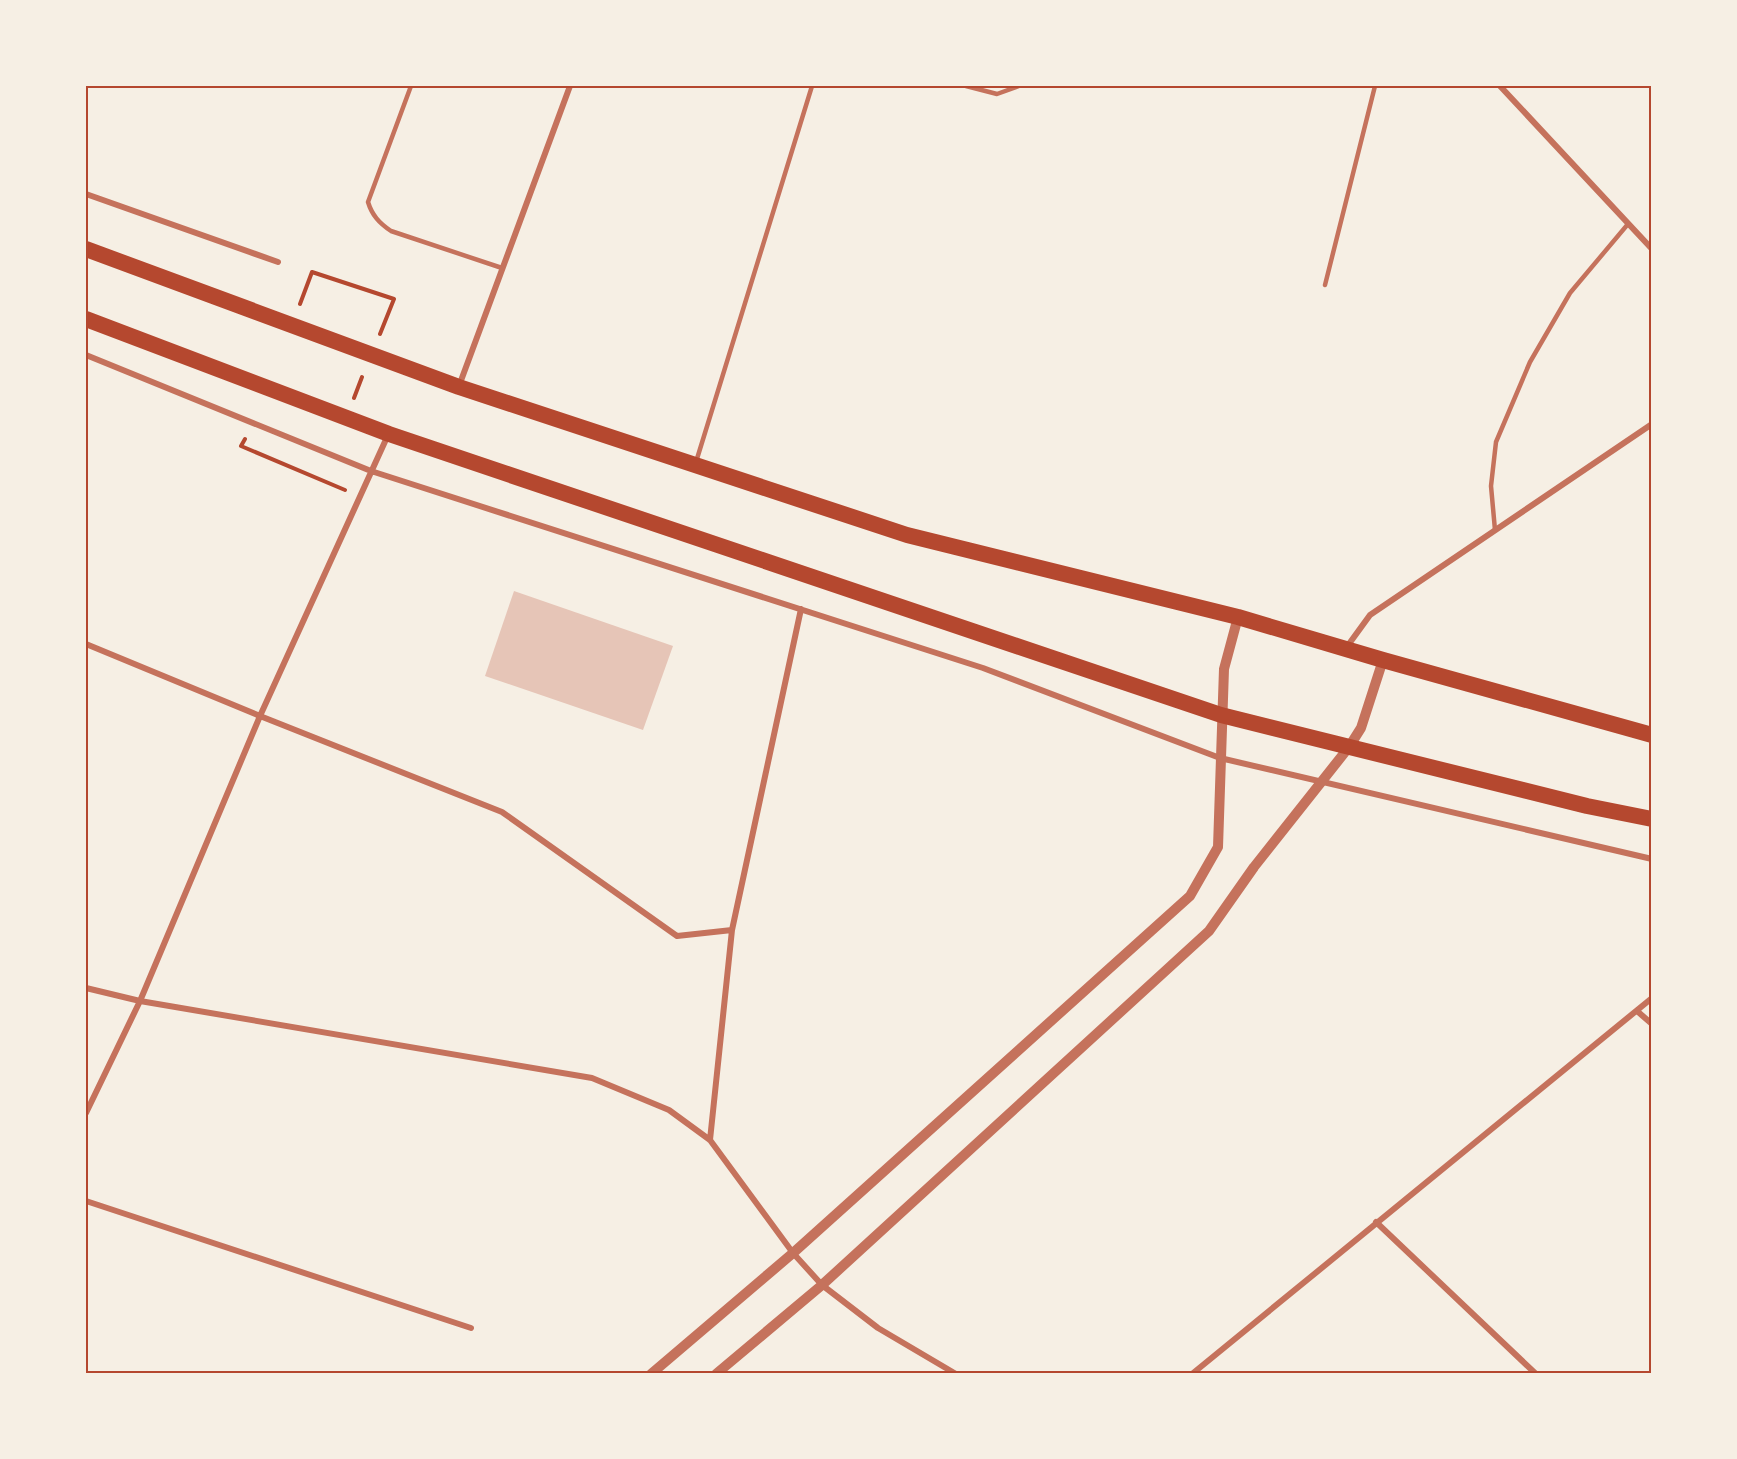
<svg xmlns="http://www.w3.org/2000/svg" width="1737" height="1459" viewBox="0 0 1737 1459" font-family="'Roboto Condensed',sans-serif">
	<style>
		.building { fill: #e6c5b7 }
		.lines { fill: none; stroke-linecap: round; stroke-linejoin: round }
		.path { stroke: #b5482f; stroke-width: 4 }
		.service { stroke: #c5725c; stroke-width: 4.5 }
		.minor { stroke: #c5725c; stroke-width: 6 }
		.tertiary { stroke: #c5725c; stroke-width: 10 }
		.trunk { stroke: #b5482f; stroke-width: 16 }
		.neatline { fill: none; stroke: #b5482f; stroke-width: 2 }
	</style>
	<rect width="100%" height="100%" fill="#f6efe4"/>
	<path class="building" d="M514 591 673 646 643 730 485 676Z"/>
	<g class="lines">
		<path class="path" d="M300 304 312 272 394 299 380 334
			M354 398 362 377
			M245 439 241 446 345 490"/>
		<path class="service" d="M411 86 368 202C372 215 379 223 391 231L502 268
			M966 86 997 94 1019 86
			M1325 285 1375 86
			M696 462 812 86
			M1495 530 1491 486 1496 442 1530 362 1570 293 1628 224"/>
		<path class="minor" d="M1500 86 1652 249
			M86 194 278 262
			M86 355 371 471 983 668 1220 758 1652 859
			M459 386 570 86
			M86 644 260 716 502 812 677 936 732 930
			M1346 648 1370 615 1652 424
			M86 988 140 1001 592 1078 669 1110 710 1140 793 1253 822 1285 878 1328 956 1374
			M1637 1011 1652 1024
			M86 1113 140 1001 260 716 388 435
			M710 1140 732 930 801 609
			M86 1201 471 1328
			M1376 1222 1536 1374
			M1192 1374 1652 998"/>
		<path class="tertiary" d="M651 1374 793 1253 1190 896 1218 847 1224 669 1238 617
			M716 1374 822 1285 1209 931 1254 867 1349 747 1361 728 1383 660"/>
		<path class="trunk" d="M86 249 459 387 907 535 1238 617 1383 660 1652 735
			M86 319 389 434 1221 715 1587 806 1652 819"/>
	</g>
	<rect width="1737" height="1459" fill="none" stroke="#f6efe4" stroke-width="174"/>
	<rect x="87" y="87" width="1563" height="1285" class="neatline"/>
</svg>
